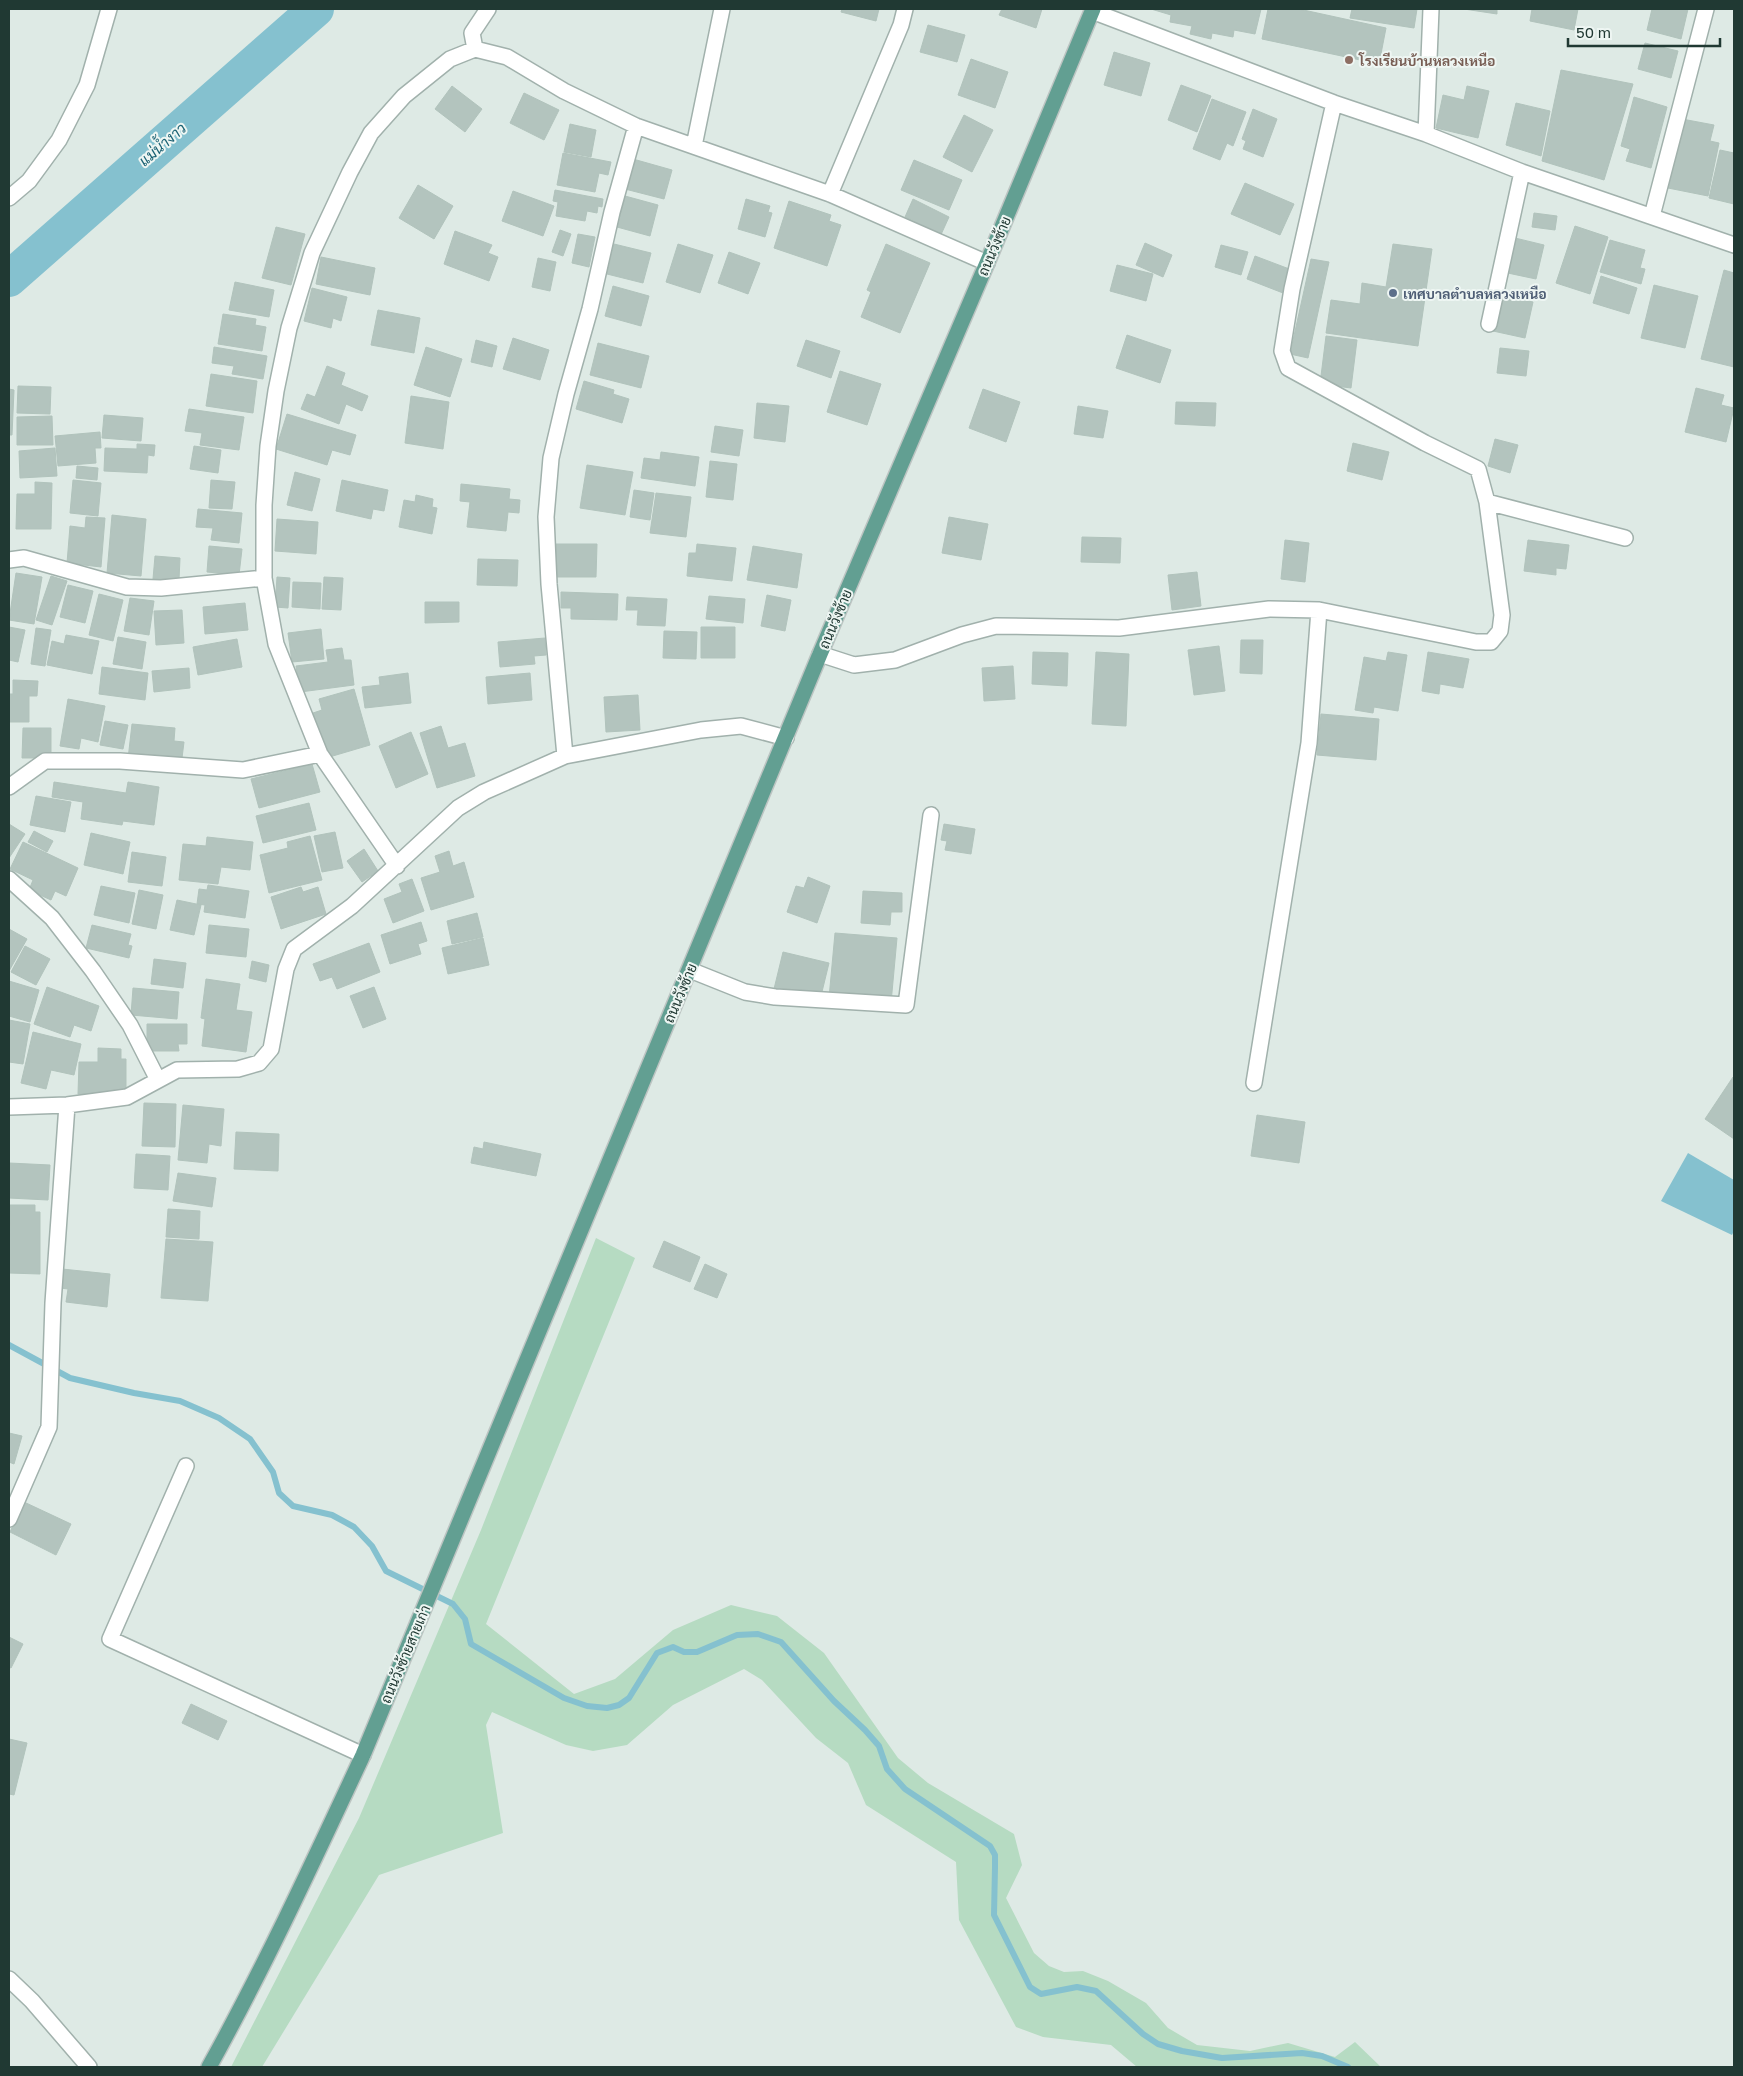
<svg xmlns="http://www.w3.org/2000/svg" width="1743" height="2076" viewBox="0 0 1743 2076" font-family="'Golos Text',Sarabun,sans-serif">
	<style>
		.green { fill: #b6dbc2 }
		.water { fill: #85c1cf }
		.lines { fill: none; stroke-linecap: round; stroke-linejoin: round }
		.stream { stroke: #85c1cf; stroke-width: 6 }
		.river { stroke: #85c1cf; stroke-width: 36 }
		.building { fill: #b3c4be; stroke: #b1c3bc }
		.minor-casing { stroke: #a1b1ac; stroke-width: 18 }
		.major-casing { stroke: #bcc4c2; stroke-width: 18 }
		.minor { stroke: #fff; stroke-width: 15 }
		.major { stroke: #629f92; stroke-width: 15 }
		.education-dot { fill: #8d6e63; stroke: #eef6f3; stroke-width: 2 }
		.service-dot { fill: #5c6f8a; stroke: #eef6f3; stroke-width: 2 }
		.labels { text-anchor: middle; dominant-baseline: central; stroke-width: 4; stroke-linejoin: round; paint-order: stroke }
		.education-label { font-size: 14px; font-weight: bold; fill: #785e54; stroke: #eef6f3; text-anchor: start }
		.street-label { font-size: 14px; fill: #203933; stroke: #eef6f3 }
		.service-label { font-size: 14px; font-weight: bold; fill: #4e5e75; stroke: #eef6f3; text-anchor: start }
		.water-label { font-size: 15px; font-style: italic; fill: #1b6274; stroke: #eef6f3 }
	</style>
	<rect width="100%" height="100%" fill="#deeae5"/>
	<path class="green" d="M596 1238 635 1258 486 1624 574 1694 615 1679 673 1630 731 1605 777 1616 824 1653 898 1758 928 1783 1014 1834 1022 1865 1006 1898 1034 1953 1049 1966 1064 1972 1083 1971 1108 1981 1146 2003 1168 2028 1197 2045 1250 2051 1288 2043 1335 2057 1355 2042 1381 2067H1137L1111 2045 1043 2037 1016 2027 959 1920 956 1862 866 1805 848 1763 816 1738 762 1680 744 1669 673 1705 627 1745 593 1751 566 1745 492 1712 486 1725 503 1833 379 1875 262 2067H231L359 1818 481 1530Z"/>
	<path class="water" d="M1688 1153 1734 1180V1231L1732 1235 1661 1201Z"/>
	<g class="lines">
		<path class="stream" d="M9 1345 70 1378 134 1393 180 1401 219 1418 250 1439 273 1472 279 1493 293 1506 332 1515 354 1527 372 1546 386 1571 453 1604 465 1619 471 1644 564 1698 587 1706 607 1708 619 1705 629 1698 657 1653 673 1647 684 1652H697L737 1635 758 1634 781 1642 834 1701 865 1730 879 1746 887 1769 905 1789 990 1846 995 1855V1867L994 1915 1030 1987 1041 1994 1077 1987 1096 1991 1143 2034 1158 2044 1182 2051 1222 2058 1302 2053 1322 2056 1348 2067"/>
		<path class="river" d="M9 279 316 9"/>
	</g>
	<path class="building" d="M842 9H879L876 21 841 12Z
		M1002 9H1042L1036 28 999 15Z
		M1151 9H1261L1255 34 1234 30 1233 37 1212 33 1211 39 1190 34 1192 26 1170 22 1171 15Z
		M1268 9H1299L1386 28 1379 64 1262 39Z
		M1352 9H1417L1414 28 1350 18Z
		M1464 9H1497V14Z
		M1532 9H1578L1574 30 1530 21Z
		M1652 9H1688L1681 39 1647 30Z
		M928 25 965 35 957 62 920 52Z
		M1645 43 1678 51 1671 78 1638 69Z
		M1114 52 1150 63 1141 96 1104 85Z
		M971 59 1008 72 995 108 958 95Z
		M1561 70 1633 84 1604 180 1542 161Z
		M1181 85 1211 96 1197 132 1168 120Z
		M452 86 482 109 465 132 435 109Z
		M1467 86 1489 91 1478 138 1436 128 1443 95 1464 100Z
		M524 93 559 110 544 140 510 123Z
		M1634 97 1667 107 1651 168 1626 161 1630 149 1621 146Z
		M1212 99 1246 112 1233 146 1227 143 1220 160 1193 149Z
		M1516 103 1550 111 1541 156 1506 145Z
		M1253 109 1277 119 1263 157 1243 149 1246 141 1242 139Z
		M964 115 993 130 972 172 943 157Z
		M1682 119 1714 125 1710 141 1719 143 1708 196 1668 188Z
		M570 124 596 130 591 157 564 152Z
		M1720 150 1734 153V204L1709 198Z
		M563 153 611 162 608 175 599 173 595 192 557 185Z
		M633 159 672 170 664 199 625 189Z
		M914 160 962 180 949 210 901 190Z
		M1245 183 1294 204 1280 235 1231 214Z
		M418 185 453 206 434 239 399 218Z
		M555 190 603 199 602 207 598 206 597 213 587 211 585 221 556 216 558 202 553 201Z
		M513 191 554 206 543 236 502 221Z
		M625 196 658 205 650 236 617 227Z
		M746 199 770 206 768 212 772 213 765 237 738 229Z
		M913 199 949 217 939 239 912 226 914 221 905 217Z
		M789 201 831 215 829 221 841 225 827 266 774 248Z
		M1534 213 1557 216 1555 230 1532 227Z
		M1575 226 1608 237 1590 294 1556 283Z
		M276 227 305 234 291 285 262 278Z
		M560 230 571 234 563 256 552 252Z
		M455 231 492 245 488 253 498 257 489 281 444 264Z
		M578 234 595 237 589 267 572 263Z
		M1511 237 1544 245 1536 279 1503 272Z
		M1610 240 1645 250 1640 268 1645 269 1641 284 1600 272Z
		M1145 243 1172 255 1163 277 1136 265Z
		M614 244 651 253 643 283 607 274Z
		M678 244 713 255 700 293 666 282Z
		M886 244 930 263 900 333 861 317 871 292 867 290Z
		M1393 244 1432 249 1418 346 1326 333 1331 300 1360 304 1362 283 1386 287Z
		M1221 245 1248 252 1241 275 1215 267Z
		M729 252 760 263 748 294 718 283Z
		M1255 256 1292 270 1283 293 1247 279Z
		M321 257 375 268 370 295 316 284Z
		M538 258 556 262 550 291 532 287Z
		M1311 259 1329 262 1308 358 1290 354Z
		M1117 265 1153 274 1146 301 1110 291Z
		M1724 270 1734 273V367L1701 359Z
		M1601 276 1637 288 1629 314 1593 303Z
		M235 282 274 290 269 317 229 310Z
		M1654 285 1698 296 1685 348 1641 338Z
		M613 286 649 296 641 326 605 316Z
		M312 288 347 297 341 321 333 318 331 328 304 321Z
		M1501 295 1533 302 1525 338 1493 331Z
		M378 310 420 318 414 353 371 345Z
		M223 314 256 319 255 325 266 327 262 351 218 344Z
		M1127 335 1171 350 1160 383 1116 368Z
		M1326 336 1357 340 1351 388 1320 384Z
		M513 338 549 350 540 380 503 369Z
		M476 340 497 346 492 367 471 362Z
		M806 340 840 351 831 378 797 366Z
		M598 343 649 356 641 388 590 375Z
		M214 347 267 356 263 379 232 374 234 366 212 363Z
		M426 347 462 359 450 397 414 385Z
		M1500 348 1529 351 1526 376 1497 373Z
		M327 366 345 373 341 385 368 396 362 411 346 404 339 424 301 409 307 394 315 397Z
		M840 371 881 384 867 425 827 412Z
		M211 374 257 381 253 413 206 406Z
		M584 381 614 390 613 394 629 399 622 423 576 409Z
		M18 386 51 387 50 414 17 413Z
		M1696 388 1724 395 1721 405 1734 408 1726 442 1685 432Z
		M9 389 14 390 12 435H9Z
		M983 389 1020 402 1006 442 969 428Z
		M411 396 449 402 443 449 405 443Z
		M1176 402 1216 403 1215 426 1175 424Z
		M757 403 789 406 785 442 754 438Z
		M1078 406 1108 411 1103 438 1074 434Z
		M189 409 244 417 239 450 200 445 202 433 185 431Z
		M287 414 356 435 350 455 332 450 327 465 276 449Z
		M104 415 143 418 141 441 102 438Z
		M52 416 53 445H17V417Z
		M715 426 743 430 739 456 711 452Z
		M100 432 101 448H95L96 463 58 466 55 436Z
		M1495 439 1518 445 1510 473 1488 466Z
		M1353 443 1389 452 1382 480 1347 471Z
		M137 444 155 445 154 456 148 455 147 473 104 471 105 448 137 449Z
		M194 446 221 450 218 473 190 469Z
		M55 448 57 476 20 478 19 451Z
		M661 452 699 457 695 486 641 478 644 458 660 460Z
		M710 461 737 464 733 500 706 497Z
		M587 465 633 472 625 515 580 508Z
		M77 466 98 468 97 480 76 478Z
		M295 472 320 479 312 511 287 505Z
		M73 480 101 483 98 516 70 513Z
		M211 480 235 482 232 509 209 508Z
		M342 480 388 490 384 511 373 509 371 519 336 511Z
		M35 482 52 483 51 529H16L17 494H35Z
		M461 484 510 489 509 499 520 500 519 513 508 512 506 531 467 527 470 502 460 501Z
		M634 490 654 493 650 520 630 517Z
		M656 493 691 497 686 537 650 533Z
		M416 495 433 499 432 507 437 508 432 534 399 527 404 500 415 502Z
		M198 509 242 513 239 543 211 540 213 528 196 527Z
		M112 515 146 519 141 576 107 573Z
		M86 517 105 518 101 567 67 563 70 526 85 528Z
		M949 517 988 524 981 560 942 553Z
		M277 519 318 522 316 554 275 551Z
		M1082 537 1121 538 1120 563 1081 562Z
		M1285 540 1309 543 1305 582 1281 579Z
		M1528 540 1569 545 1566 569 1556 568V575L1524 571Z
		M555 544H597L596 577H555Z
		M697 544 736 548 732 581 687 576 689 553H696Z
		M209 546 242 549 239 575 207 572Z
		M753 546 802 554 797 588 747 580Z
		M155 556 180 558 179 580 153 579Z
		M478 559 518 560 517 586 477 585Z
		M1197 572 1201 606 1172 610 1168 575Z
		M16 573 42 577 34 624 9 620Z
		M51 576 67 581 52 625 36 620Z
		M277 577 290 578 288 608 275 607Z
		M324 577 343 578 341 610 322 609Z
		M293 582 321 583 320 609 292 607Z
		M68 585 93 591 85 623 60 617Z
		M561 592 618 594 617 620 571 619V608H561Z
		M99 594 123 600 113 641 89 635Z
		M767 595 791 600 785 631 761 626Z
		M709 596 745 599 743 623 706 619Z
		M627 597 667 599 665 626 637 625 638 610H626Z
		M130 598 154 601 149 635 124 631Z
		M425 602H459V622L425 623Z
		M245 603 248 630 205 634 203 607Z
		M182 610 184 643 156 645 154 611Z
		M9 627 25 630 18 662 9 660Z
		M701 627H735V658H701Z
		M36 628 51 630 45 666 31 664Z
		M321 629 324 659 292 662 288 633Z
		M664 631 697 632 696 659 663 658Z
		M66 635 99 641 92 674 47 665 52 641 64 644Z
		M118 637 146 642 142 669 113 664Z
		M545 638 546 655 534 656 535 664 500 667 498 642Z
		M237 639 242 667 198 675 193 647Z
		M1241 640H1263L1262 674 1240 673Z
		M1219 646 1225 691 1194 695 1188 650Z
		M342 648 344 660H351L354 685 300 692 296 666 328 662 326 650Z
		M1033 652 1068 653 1067 686 1032 684Z
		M1096 652 1129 654 1126 726 1092 724Z
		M1388 652 1407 655 1398 711 1374 707 1373 713 1355 710 1364 657 1386 661Z
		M1428 652 1469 659 1463 688 1440 684 1439 694 1422 691Z
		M1013 666 1015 699 984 701 982 668Z
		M102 667 148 673 145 700 99 694Z
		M189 668 190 688 154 692 152 671Z
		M408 673 411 703 365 708 362 687 380 685 379 677Z
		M530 673 532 700 488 704 486 677Z
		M13 680 38 681 37 696H29V722H9V694H13Z
		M354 689 370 745 326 758 313 713 322 710 319 699Z
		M638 695 640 730 606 732 604 697Z
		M68 699 105 706 98 742 81 738 79 749 60 746Z
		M1321 714 1379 719 1376 760 1317 755Z
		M105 721 128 725 123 749 100 745Z
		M132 724 175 728 174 741 184 742 182 758 167 757 166 763 128 759Z
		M441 726 448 748 465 743 475 776 437 788 420 733Z
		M23 728H51V758H22Z
		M411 732 428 774 396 788 379 746Z
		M312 764 320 792 259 808 251 779Z
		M54 782 126 793 128 782 159 787 154 825 123 821 122 825 81 819 83 802 52 797Z
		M36 796 71 802 65 832 30 825Z
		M309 803 316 830 263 843 256 816Z
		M9 824 25 834 9 858Z
		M944 824 975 829 971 854 945 850 947 841 941 840Z
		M34 831 53 841 47 852 28 842Z
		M335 832 343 868 322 872 314 836Z
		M91 833 130 842 123 874 84 865Z
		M310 836 322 880 269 893 260 855 288 848 287 842Z
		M207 837 253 842 250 870 221 867 218 884 179 880 183 844 206 846Z
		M23 842 78 868 66 896 55 891 51 900 29 890 33 880 10 869Z
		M364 849 378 871 362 882 347 861Z
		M449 851 453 866 464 862 474 897 431 910 421 878 440 872 435 856Z
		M132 852 166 857 162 886 128 882Z
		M808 877 830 886 817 923 787 912 796 886 804 888Z
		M412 879 424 911 393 923 384 899 402 892 399 884Z
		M208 885 249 891 245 918 204 912 205 905 197 904 199 889 207 890Z
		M101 886 135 893 129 923 94 915Z
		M301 887 303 892 318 887 326 914 281 929 271 897Z
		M139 890 163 895 156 929 132 924Z
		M863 891 902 893V912H891L890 925 861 923Z
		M177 900 201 905 194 935 170 930Z
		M477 913 483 937 452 944 447 921Z
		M421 922 427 941 418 944 421 954 390 964 381 935Z
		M92 925 131 934 128 945 132 946 129 958 86 948Z
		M209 925 249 929 246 957 206 953Z
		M9 929 27 939 9 971Z
		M835 933 897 938 891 1003 829 998Z
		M483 938 489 965 448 974 442 948Z
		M369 943 380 972 337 989 332 977 320 981 313 964Z
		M25 946 50 959 36 985 11 972Z
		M783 952 829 963 820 1000 774 989Z
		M154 959 186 963 183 988 151 984Z
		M252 961 269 965 266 982 249 978Z
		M206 979 240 984 236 1010 252 1012 246 1052 202 1046 205 1019 201 1018Z
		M9 981 39 990 30 1022 9 1016Z
		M47 987 99 1006 91 1031 74 1025 70 1037 34 1024Z
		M374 987 386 1019 363 1028 350 996Z
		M133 988 179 992 177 1019 131 1015Z
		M9 1020 30 1024 23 1064 9 1062Z
		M147 1024H187V1044H178L179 1051H147Z
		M33 1032 81 1044 74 1075 51 1070 46 1089 21 1083Z
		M98 1048 121 1049V1059H126V1094H78L79 1062H98Z
		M1733 1077 1734 1078V1139L1705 1119Z
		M144 1103 176 1104 175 1147 142 1146Z
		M183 1105 224 1109 221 1146 209 1144 207 1163 178 1160Z
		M1257 1115 1305 1122 1299 1163 1251 1156Z
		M236 1132 279 1134 278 1171 234 1169Z
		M484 1142 541 1154 536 1176 471 1163 474 1147 483 1149Z
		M136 1154 170 1156 168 1190 134 1188Z
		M9 1163 50 1165 48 1200 9 1198Z
		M178 1173 216 1178 212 1207 173 1201Z
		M10 1205H35V1212H40V1274L9 1273Z
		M168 1209 200 1211 199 1239 166 1237Z
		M166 1239 213 1242 208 1301 161 1298Z
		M664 1241 700 1257 690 1282 653 1267Z
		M705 1264 727 1274 717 1298 694 1289Z
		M62 1269 110 1274 107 1307 66 1302 68 1289 60 1288Z
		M9 1433 22 1436 14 1464 9 1462Z
		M24 1502 71 1524 56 1555 10 1532Z
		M9 1637 23 1644 11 1668 9 1667Z
		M191 1704 227 1721 218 1740 182 1723Z
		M9 1739 27 1743 14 1795 9 1794Z"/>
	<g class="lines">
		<g class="minor-casing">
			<path id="minor" d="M1092 11 1334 103 1426 134 1522 172 1734 245
				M475 49 472 33 488 9
				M1426 134 1431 9
				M694 146 722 9
				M830 194 901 25 905 9
				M9 198 29 181 59 140 87 85 109 9
				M1652 216 1706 9
				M1489 324 1522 172
				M1487 502 1625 538
				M9 560 24 558 127 587 161 588 264 578
				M820 654 854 665 895 660 962 635 996 626 1119 628 1269 609 1319 610 1476 642H1491L1500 631 1502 615 1487 502 1478 469 1425 443 1288 368 1282 351 1292 289 1334 103
				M565 756 549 584 546 517 551 458 566 394 590 309 612 212 636 126
				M9 787 45 761H120L243 770 320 754
				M397 866 320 754 276 644 264 578V505L268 446 276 391 289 328 312 253 350 172 371 133 404 96 450 59 475 49 507 57 564 91 636 126 830 194 987 263
				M9 879 52 918 93 971 130 1025 158 1080
				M690 970 745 992 775 997 906 1005 931 815
				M1254 1083 1309 743 1319 610
				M9 1107 67 1105 127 1097 177 1070 238 1069 259 1063 271 1049 286 969 294 949 352 906 458 808 484 792 565 756 701 730 741 726 786 738
				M186 1466 110 1639 363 1755
				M9 1519 49 1427 53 1303 67 1105
				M9 1979 32 2001 89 2067"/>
		</g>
		<g class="major-casing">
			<path id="major" d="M209 2067C265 1966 314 1860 363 1755L820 654 987 263 1093 9"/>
		</g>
		<use href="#minor" class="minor"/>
		<use href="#major" class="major"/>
	</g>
	<circle class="education-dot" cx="1349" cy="60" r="5"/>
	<circle class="service-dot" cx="1393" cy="293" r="5"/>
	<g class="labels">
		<g class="education-label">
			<text x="1359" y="60">โรงเรียนบ้านหลวงเหนือ</text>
		</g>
		<g class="street-label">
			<text transform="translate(994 246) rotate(-67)">ถนนวังซ้าย</text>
			<text transform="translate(835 619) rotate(-67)">ถนนวังซ้าย</text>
			<text transform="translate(680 993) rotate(-67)">ถนนวังซ้าย</text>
			<text transform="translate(405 1654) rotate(-67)">ถนนวังซ้ายสายเก่า</text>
		</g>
		<g class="service-label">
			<text x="1403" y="293">เทศบาลตำบลหลวงเหนือ</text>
		</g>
		<g class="water-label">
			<text transform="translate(162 144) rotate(-41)">แม่น้ำงาว</text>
		</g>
	</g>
	<rect width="1743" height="2076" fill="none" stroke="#203933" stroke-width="20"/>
	<path d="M1568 38v8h152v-8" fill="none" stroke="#203933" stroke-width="2.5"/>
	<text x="1576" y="38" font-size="15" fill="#203933" stroke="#eef6f3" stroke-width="4" paint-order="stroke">50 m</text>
</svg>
